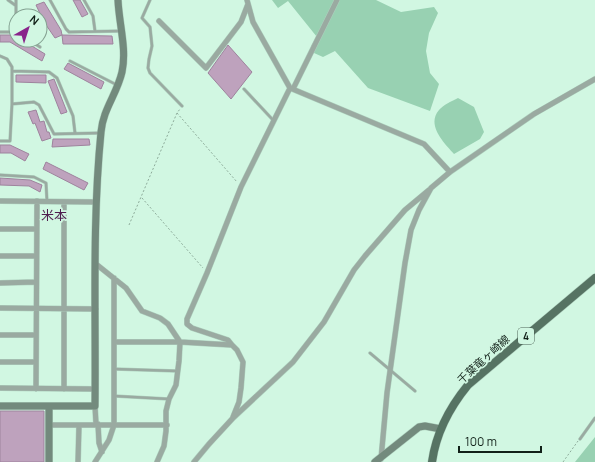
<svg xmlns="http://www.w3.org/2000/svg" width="595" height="462" viewBox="0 0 595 462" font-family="Manrope,'Noto Sans JP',sans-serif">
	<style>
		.green { fill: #98d1b2 }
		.building { fill: #bea2bd; stroke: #9e839d }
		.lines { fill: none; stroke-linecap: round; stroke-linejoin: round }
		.lane-casing { stroke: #aed0be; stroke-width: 3.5 }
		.street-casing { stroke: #aed0be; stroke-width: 6 }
		.secondary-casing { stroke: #aed0be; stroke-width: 8 }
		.primary-casing { stroke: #aed0be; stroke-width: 9 }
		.path { stroke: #8eac9b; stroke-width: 1; stroke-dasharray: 2 2; stroke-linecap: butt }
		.lane { stroke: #9aaaa1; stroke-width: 2.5 }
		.street { stroke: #9aaaa1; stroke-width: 5 }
		.secondary { stroke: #738a7d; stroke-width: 7 }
		.primary { stroke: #567363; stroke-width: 8 }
		.labels { text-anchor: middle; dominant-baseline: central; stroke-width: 3.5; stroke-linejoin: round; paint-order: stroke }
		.shield { fill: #d1f7e2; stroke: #4b6055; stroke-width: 1 }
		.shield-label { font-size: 10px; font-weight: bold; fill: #112018 }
		.street-label { font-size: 11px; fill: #112018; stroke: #d1f7e2 }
		.quarter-label { font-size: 13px; fill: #4e1e4f; stroke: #d1f7e2 }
	</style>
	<rect width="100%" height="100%" fill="#d1f7e2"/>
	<path class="green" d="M272 0H376L401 12 434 7 438 13 429 33 426 51 430 73 439 84 430 111 368 88 335 51 323 57 314 53 311 46 317 37 288 1 278 8Z
		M458 98 474 107 484 132 480 139 454 154C444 143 426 125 439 110 443 105 452 101 458 98Z
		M595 437V462H575Z"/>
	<path class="building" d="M73 0H80L88 14 82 17Z
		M44 2 61 30 62 35 55 38 44 22 36 5Z
		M0 35H13L16 37V40H22L45 54 42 61 10 42H0Z
		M62 35 112 36 113 44H63Z
		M228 45 252 72 231 99 208 73Z
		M68 63 104 82 101 89 64 69Z
		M16 75H46V83L16 82Z
		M54 79 67 112 61 114 48 81Z
		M36 110 40 122 44 121 47 132H49L51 138 42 141 35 123 33 124 28 112Z
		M53 139H89L90 145 52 147Z
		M0 145H10L29 154 25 161 11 153H0Z
		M46 162 88 183 84 190 43 169Z
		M0 178 30 180 42 185 40 192 29 186 0 185Z
		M0 411H44V462H0Z"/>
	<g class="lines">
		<g class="lane-casing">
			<path id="lane" d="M8 0 15 5
				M16 0V32
				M50 0 66 29 69 32 121 31
				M84 0 93 16 95 31
				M150 0 142 18 150 27 152 46 149 59 148 68 150 73 182 106
				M0 32H16
				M29 40 40 47
				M0 56 7 59 12 67V104L34 102 39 105 54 134 100 133
				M70 61 117 85
				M12 71 49 72 57 78 73 116 75 133
				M244 89 273 120
				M0 141H10L12 104
				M0 175 34 177 46 183 47 201
				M370 353 415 391
				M114 369 177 371
				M114 396 169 399
				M580 439 595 418"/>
		</g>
		<g class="street-casing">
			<path id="street" d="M247 0 253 22 290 88 424 144 450 172
				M159 21 206 68 241 22 248 4
				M293 89 337 0
				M0 201 96 202
				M0 229H36
				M0 256H36
				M96 264 126 288 142 311 160 318 168 324 180 342 179 361 176 385 169 399 166 411V431L164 446 157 462
				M0 283 36 282
				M0 308 96 309
				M0 335H36
				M114 342H180L232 345 237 350 243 362 241 388 239 402 233 417
				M232 345 228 340 192 328 187 324V319L207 273 241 187 290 88
				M0 362H36
				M0 388 95 389
				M36 389 37 201
				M64 389V202
				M95 406 96 424
				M98 424 99 443 102 452
				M49 425H167
				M381 459 387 393 405 263 411 230 419 210 431 188 450 172 534 114 595 79
				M78 462 79 425
				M95 462 109 440 114 425V278
				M194 462 209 444 233 418 293 362 324 322 354 270 365 256 405 210 429 190"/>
		</g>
		<g class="secondary-casing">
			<path id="secondary" d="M0 406H95C96 315 92 223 101 132 103 109 117 94 122 72 127 49 119 24 118 0
				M49 462V406
				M375 462 419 427 425 426 441 429"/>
		</g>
		<g class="primary-casing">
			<path id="primary" d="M432 462C436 433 450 407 468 385L595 278"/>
		</g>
		<path class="path" d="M177 113 237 182
			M142 198 203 268
			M129 225 177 113 180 109
			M563 462 578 441"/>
		<use href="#lane" class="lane"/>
		<use href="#street" class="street"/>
		<use href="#secondary" class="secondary"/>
		<use href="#primary" class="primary"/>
	</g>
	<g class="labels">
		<rect class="shield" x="518" y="328" width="16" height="16" rx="3"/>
		<g class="shield-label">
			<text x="526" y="336">4</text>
		</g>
		<g class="street-label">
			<text transform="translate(483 359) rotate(-42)">千葉竜ヶ崎線</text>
		</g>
		<g class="quarter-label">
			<text x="54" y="215">米本</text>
		</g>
	</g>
	<g transform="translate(28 28) rotate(39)"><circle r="19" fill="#d1f7e2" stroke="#84a191"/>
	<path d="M0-3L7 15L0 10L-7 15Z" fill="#89248b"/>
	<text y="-6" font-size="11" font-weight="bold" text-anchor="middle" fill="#112018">N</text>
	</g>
	<path d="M459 446v6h82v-6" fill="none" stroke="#112018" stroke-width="2"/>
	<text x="465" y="446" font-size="12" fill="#112018" stroke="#d1f7e2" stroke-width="3" paint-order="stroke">100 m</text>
</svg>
